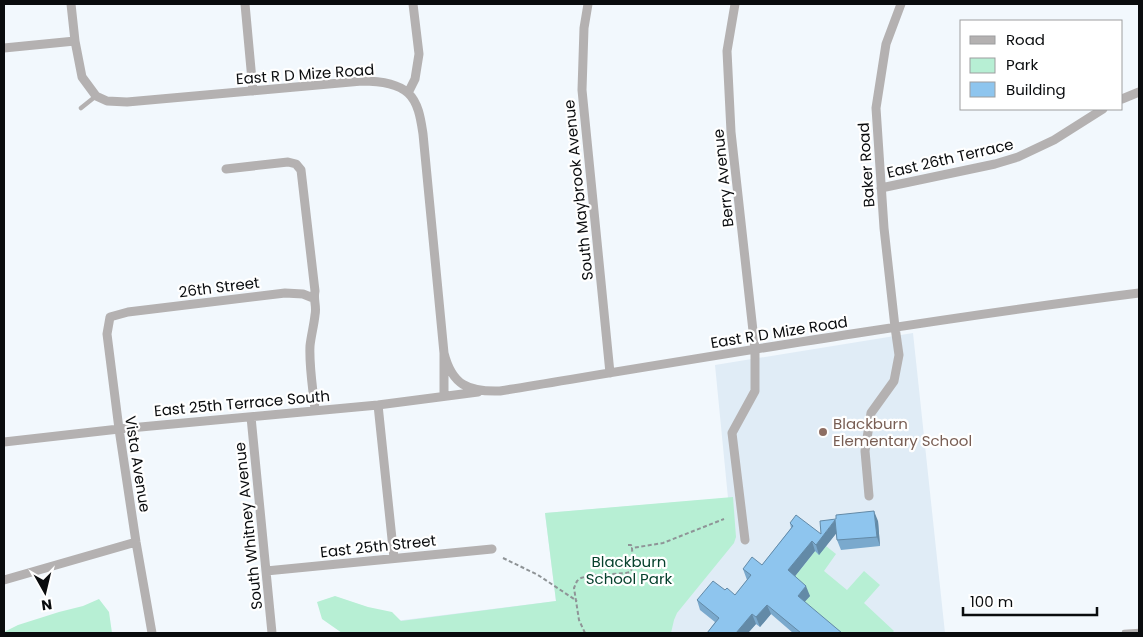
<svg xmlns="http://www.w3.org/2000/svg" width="1143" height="637" viewBox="0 0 1143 637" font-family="Poppins,sans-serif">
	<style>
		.built { fill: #e0ecf6 }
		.green { fill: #b7efd4 }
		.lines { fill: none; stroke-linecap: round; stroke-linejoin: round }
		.path { stroke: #8f9497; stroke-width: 2; stroke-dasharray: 4 2.5; stroke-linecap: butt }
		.service { stroke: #b4b1b1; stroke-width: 4.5 }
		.minor { stroke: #b4b1b1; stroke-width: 9 }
		.wall { fill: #7aa9cd }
		.shaded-wall { fill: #638aa7 }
		.building { fill: #8ec5ee; stroke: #638aa7 }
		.education-dot { fill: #8d6e63; stroke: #fff; stroke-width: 2 }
		.labels { text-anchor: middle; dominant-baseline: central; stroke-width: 4.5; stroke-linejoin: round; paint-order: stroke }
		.street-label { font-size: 15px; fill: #0a0c0e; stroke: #fff }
		.education-label { font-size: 15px; fill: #785e54; stroke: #fff; text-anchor: start }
		.park-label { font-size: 15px; fill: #06412d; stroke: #fff }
	</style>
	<rect width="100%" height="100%" fill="#f2f8fd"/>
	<path class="built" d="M913 333 945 633H381L379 623 556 601 545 513 728 498 715 365Z"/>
	<path class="green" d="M733 497 736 537 734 543 677 613 674 620 671 633H342L322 619 317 602 335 596 368 607 392 612 401 621 556 601 545 513Z
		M826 546 836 554 824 571 847 590 864 571 880 585 864 603 894 631 892 633H834L777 599 815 551 819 554Z
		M99 599 109 612 112 633H4V632L18 625 59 612 83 606Z"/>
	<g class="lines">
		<path class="path" d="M628 545H631L632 548
			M503 558 538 575 577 601
			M585 633 579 620 574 588 577 581 581 578 588 576 626 573 630 572 633 566 632 548 663 543 724 519"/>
		<path class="service" d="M81 108 96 96
			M1124 632 1139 631"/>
		<path class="minor" d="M71 4 75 41 82 77 96 96 107 101 127 102 362 81C376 81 397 83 408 93 419 103 421 121 423 134L444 353V396
			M245 4 253 91
			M588 4 584 28 582 90 610 373
			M735 4 727 51 731 132 755 349V391L732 433 745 540
			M4 48 75 41
			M408 93 415 79 419 54 413 4
			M1122 99 1139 92
			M226 169 288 162 296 164 301 170 315 291C313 300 317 306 315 315 314 325 311 336 310 346 309 367 313 389 315 410
			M881 188 995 164 1018 157 1054 140 1103 109
			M444 353C452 385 468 392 500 391 713 356 925 320 1139 293
			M378 405 394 558
			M251 417 272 633
			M4 442 119 429 378 405 478 392
			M869 496 865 451 871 413 894 381 899 355 895 327 884 228 876 108 886 44 901 4
			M266 571 492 549
			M4 580 136 542
			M152 633 136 542 119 429 107 334 110 317 128 312 285 293 303 294 313 298"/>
	</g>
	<path class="wall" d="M878 521 880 546 841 550 837 540 836 533 819 555 815 551 795 576 810 596 804 602 842 633H793L771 614 760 627 756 624 748 633H707L715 622 700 610 697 600 725 590 735 595 747 580 743 569 762 565 791 528 790 523 821 534Z"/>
	<path class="shaded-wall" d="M874 511 878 521 880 546 877 537Z
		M835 520 839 530 819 555 816 545Z
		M812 541 815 551 792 580 788 570Z
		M806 586 810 596 801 606 798 596Z
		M767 605 771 614 760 627 756 617Z
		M752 614 756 624 748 633H736Z"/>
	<path class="building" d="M874 511 877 537 837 540 835 520 816 545 812 541 788 570 806 586 798 596 842 633H801L767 605 756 617 752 614 736 633H707L719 618 697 600 713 581 725 590 727 588 735 595 751 575 743 569 752 557 762 565 793 526 790 523 796 515 821 534 820 521 836 519V515Z"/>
	<circle class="education-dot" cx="823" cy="432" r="5"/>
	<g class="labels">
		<g class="street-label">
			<text transform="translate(305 74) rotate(-4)">East R D Mize Road</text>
			<text transform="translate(950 158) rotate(-13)">East 26th Terrace</text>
			<text transform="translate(866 165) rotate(-94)">Baker Road</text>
			<text transform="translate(723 178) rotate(-96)">Berry Avenue</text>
			<text transform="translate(578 190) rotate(-96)">South Maybrook Avenue</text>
			<text transform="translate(219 287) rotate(-7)">26th Street</text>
			<text transform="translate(779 332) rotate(-9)">East R D Mize Road</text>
			<text transform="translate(242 403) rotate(-5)">East 25th Terrace South</text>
			<text transform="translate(138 464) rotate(81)">Vista Avenue</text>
			<text transform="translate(248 526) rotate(-96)">South Whitney Avenue</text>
			<text transform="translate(378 546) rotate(-6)">East 25th Street</text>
		</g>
		<g class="education-label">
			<text x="833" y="423">Blackburn<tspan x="833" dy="17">Elementary School</tspan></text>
		</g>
		<g class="park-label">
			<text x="629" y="561">Blackburn<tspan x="629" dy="17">School Park</tspan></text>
		</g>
	</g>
	<rect width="1143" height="637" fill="none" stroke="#0a0c0e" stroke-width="10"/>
	<rect x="960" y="20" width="162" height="90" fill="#ffffff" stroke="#9d9e9f"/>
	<rect x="970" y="36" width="25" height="8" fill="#b4b1b1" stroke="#9d9e9f"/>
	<text x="1006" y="45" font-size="15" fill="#0a0c0e">Road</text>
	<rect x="970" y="58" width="25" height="15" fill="#b7efd4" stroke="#9d9e9f"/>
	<text x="1006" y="70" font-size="15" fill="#0a0c0e">Park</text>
	<rect x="970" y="82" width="25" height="15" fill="#8ec5ee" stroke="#9d9e9f"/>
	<text x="1006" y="95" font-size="15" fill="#0a0c0e">Building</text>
	<g transform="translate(45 592) rotate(172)" stroke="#ffffff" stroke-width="4" paint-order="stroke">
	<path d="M0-4L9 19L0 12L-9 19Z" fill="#0a0c0e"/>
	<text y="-8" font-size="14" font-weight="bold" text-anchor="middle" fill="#0a0c0e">N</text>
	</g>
	<path d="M963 607v8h134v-8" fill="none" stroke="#0a0c0e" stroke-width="2.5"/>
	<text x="970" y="607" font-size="15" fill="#0a0c0e" stroke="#ffffff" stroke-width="4" paint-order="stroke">100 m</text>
</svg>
